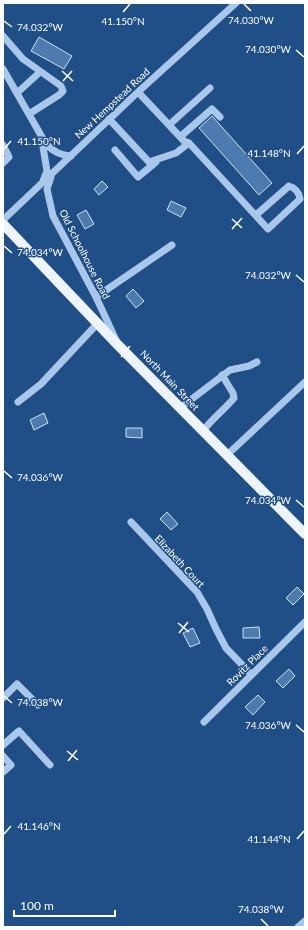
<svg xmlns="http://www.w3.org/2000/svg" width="308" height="930" viewBox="0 0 308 930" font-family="Lato,sans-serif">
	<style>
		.building { fill: #4d7bb0; stroke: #cee1f7 }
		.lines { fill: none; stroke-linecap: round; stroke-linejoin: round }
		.minor { stroke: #a9c7ea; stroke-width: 7 }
		.major { stroke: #edf4fe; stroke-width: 10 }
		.ticks { fill: none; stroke: #fff; stroke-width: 1.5 }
		.labels { text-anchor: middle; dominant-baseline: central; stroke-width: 3; stroke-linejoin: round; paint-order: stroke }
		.street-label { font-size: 10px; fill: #fff; stroke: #204e86 }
		.ticks-label { font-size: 10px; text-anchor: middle; fill: #fff; stroke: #204e86; stroke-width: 3; stroke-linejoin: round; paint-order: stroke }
	</style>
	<rect width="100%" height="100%" fill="#204e86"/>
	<path class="building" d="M39 37 72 56 64 69 31 51Z
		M212 116 272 183 259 195 199 128Z
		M102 181 108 187 99 195 94 189Z
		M171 201 186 208 181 217 167 210Z
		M86 210 94 224 85 229 77 215Z
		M133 289 144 301 136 308 126 296Z
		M44 413 48 423 34 430 30 420Z
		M126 428H142V438L126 437Z
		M167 512 178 524 171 530 160 519Z
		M297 587 304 594 293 605 286 598Z
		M259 627 260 638H243V628Z
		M193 628 200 643 190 647 183 633Z
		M289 669 295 676 283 688 276 681Z
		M258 695 265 702 253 715 245 707Z"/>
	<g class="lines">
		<path class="minor" d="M3 36 23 59 61 86 63 91 59 95 29 114
			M3 69 46 144C54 152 60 155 71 156
			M138 92 184 141 189 143 268 229 300 199C299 193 296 188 289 186L256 215
			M17 93 40 72
			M109 119 149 162 176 153 189 143
			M169 125 210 88
			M180 137 212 109 220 117
			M42 141 47 171 43 181
			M3 145 9 157 3 163
			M115 150 138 177 156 162
			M51 177 47 189 53 216 96 297 116 340
			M3 220 138 92 236 3
			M96 297 172 245
			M18 402 41 384 98 323
			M180 408 230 370 249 366 257 362
			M203 431C212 419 224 410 234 398L233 393 222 375
			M227 455 305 382
			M131 522 197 592 207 609 216 629 226 648 251 674
			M3 698 17 684 38 705
			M204 722 305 622
			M3 745 19 731 50 765
			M3 756 11 765 3 772
			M298 927 305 921"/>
		<path class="major" d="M3 224 117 344 305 534"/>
	</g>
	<path class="ticks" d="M244 4 251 11M123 12 130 4M4 21 12 27M296 50 304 57M62 71 73 81M63 81 72 71M4 149 11 141M297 154 304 146M232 219 242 228M232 229 242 218M4 246 12 253M296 275 304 282M120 347 131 356M121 357 130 346M4 471 12 478M296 500 304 507M178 623 189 632M179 633 188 622M4 696 12 703M296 725 304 732M67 751 78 760M68 761 77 750M4 834 11 826M297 839 304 831M261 919 268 926"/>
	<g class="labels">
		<g class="street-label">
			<text transform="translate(112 103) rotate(-43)">New Hempstead Road</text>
			<text transform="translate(85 254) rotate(63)">Old Schoolhouse Road</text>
			<text transform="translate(170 380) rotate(46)">North Main Street</text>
			<text transform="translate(180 561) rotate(47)">Elizabeth Court</text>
			<text transform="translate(247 665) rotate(-45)">Rovitz Place</text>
		</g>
	</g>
	<g class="ticks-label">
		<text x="251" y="24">74.030°W</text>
		<text x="123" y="25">41.150°N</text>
		<text x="40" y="31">74.032°W</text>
		<text x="268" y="53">74.030°W</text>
		<text x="39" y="145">41.150°N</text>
		<text x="269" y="157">41.148°N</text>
		<text x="40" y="256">74.034°W</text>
		<text x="268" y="279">74.032°W</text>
		<text x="40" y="481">74.036°W</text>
		<text x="268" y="504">74.034°W</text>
		<text x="40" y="706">74.038°W</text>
		<text x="268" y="729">74.036°W</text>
		<text x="39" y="830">41.146°N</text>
		<text x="269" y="843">41.144°N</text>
		<text x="261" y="913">74.038°W</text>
	</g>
	<rect width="308" height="930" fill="none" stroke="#ffffff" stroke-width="8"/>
	<path d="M14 910v6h101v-6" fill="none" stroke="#ffffff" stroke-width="2"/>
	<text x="20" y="910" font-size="12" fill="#ffffff" stroke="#204e86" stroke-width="3" paint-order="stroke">100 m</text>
</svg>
